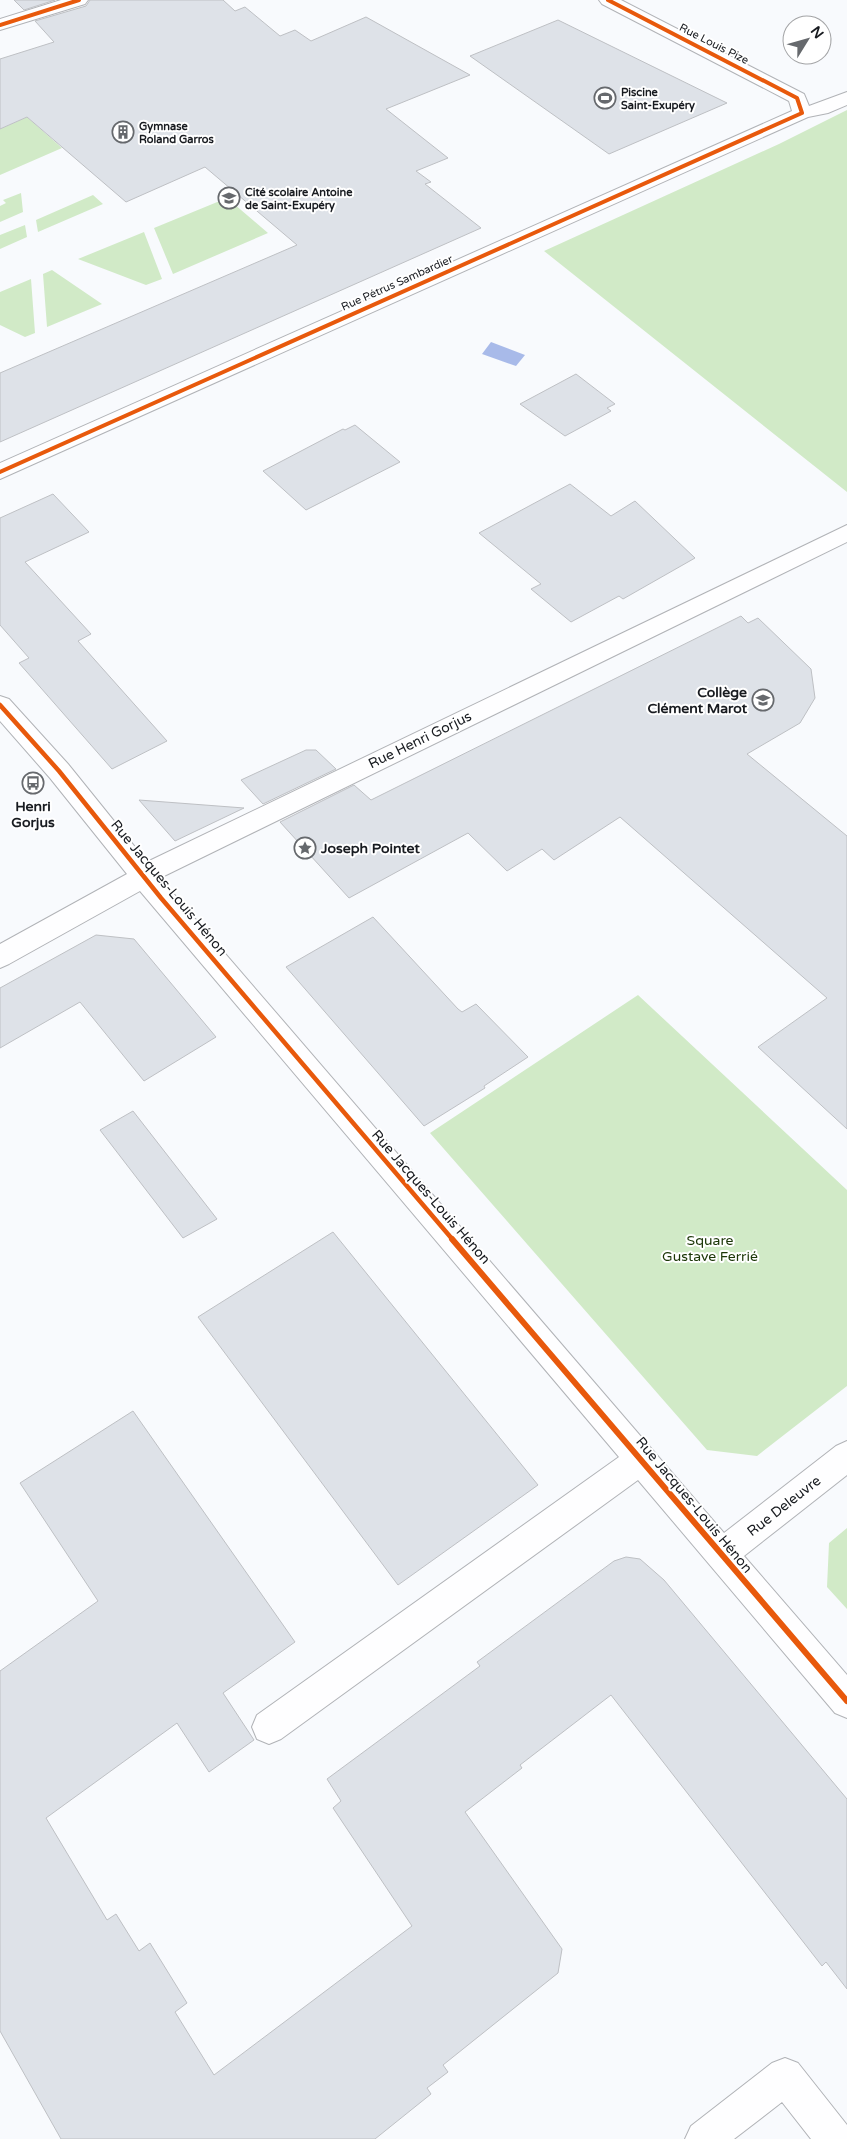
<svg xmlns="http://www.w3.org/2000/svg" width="847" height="2139" viewBox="0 0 847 2139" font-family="'Varela Round',sans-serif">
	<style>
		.green { fill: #d1eac7 }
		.water { fill: #a8bae9 }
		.building { fill: #dee2e8; stroke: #bec0c4 }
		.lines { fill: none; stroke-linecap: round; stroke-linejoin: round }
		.minor-casing { stroke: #b1b3b7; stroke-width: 2 }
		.minor { fill: #fefeff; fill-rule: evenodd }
		.cycleway-far2-casing { stroke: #fff; stroke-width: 6 }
		.cycleway-far1-casing { stroke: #fff; stroke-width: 8 }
		.cycleway-casing { stroke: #fff; stroke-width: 9 }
		.cycleway-far2 { stroke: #e8590c; stroke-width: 4 }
		.cycleway-far1 { stroke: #e8590c; stroke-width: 4.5 }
		.cycleway { stroke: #e8590c; stroke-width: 6 }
		.labels { text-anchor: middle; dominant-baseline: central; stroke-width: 4; stroke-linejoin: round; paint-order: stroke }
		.far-street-label { font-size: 11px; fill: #181b20; stroke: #fff }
		.far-poi-label { font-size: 11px; font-weight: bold; fill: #181b20; stroke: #fff; text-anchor: start }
		.poi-label { font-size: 14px; font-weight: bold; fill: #181b20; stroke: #fff; text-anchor: end }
		.street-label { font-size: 14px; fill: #181b20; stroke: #fff }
		.park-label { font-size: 14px; fill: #1b3607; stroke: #fff }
	</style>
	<rect width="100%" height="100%" fill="#f8fafd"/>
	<path class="green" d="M847 110V492L544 251 779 144Z
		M27 117 62 148 0 175V129Z
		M21 193 23 212 0 222V206L6 203 3 200Z
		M93 195 103 204 38 232 36 220Z
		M227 198 268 233 173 274 154 228Z
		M25 225 27 237 0 249V235Z
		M144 232 162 279 146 285 78 259Z
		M52 270 102 304 47 327 43 274Z
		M31 279 35 333 25 337 0 325V292Z
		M638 995 847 1190V1386L757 1456 707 1450 430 1133Z
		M847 1528V1609L827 1587 829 1543Z"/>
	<path class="water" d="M491 342 525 355 516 366 482 354Z"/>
	<path class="building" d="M14 0H55L24 10Z
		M90 0H223L235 11 245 7 280 36 295 30 311 41 366 17 470 75 386 109 448 158 416 171 431 182 425 184 481 228 0 442V373L297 245 205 167 126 202 27 117 0 129V59L54 42 35 21 86 6Z
		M558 20 727 103 609 154 470 56Z
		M576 374 615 404 607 408 611 411 565 436 520 404Z
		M355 425 400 462 306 510 263 471 343 429 345 430Z
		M570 484 611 516 635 501 695 558 623 599 619 596 571 622 531 589 541 584 479 533Z
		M53 494 89 532 25 562 91 634 78 641 167 741 112 769 19 663 29 658 0 625V518Z
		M741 616 748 623 758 618 811 669 815 698 800 723 747 754 847 836V1129L758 1047 827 998 620 817 554 860 542 849 507 871 468 833 349 898 280 822 354 785 371 800Z
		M306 750H316L336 769 263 804 241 780Z
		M139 800 244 808 175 841Z
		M373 917 458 1009 462 1012 476 1004 528 1057 484 1086 485 1088 424 1126 286 967Z
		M96 935 134 939 216 1037 144 1081 80 1002 0 1048V988Z
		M133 1111 217 1219 183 1238 100 1130Z
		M333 1232 538 1485 398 1585 198 1317Z
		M133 1411 295 1642 223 1693 254 1740 209 1772 177 1723 46 1818 107 1920 116 1914 139 1951 150 1943 187 2003 175 2012 214 2075 412 1926 333 1808 341 1801 327 1779 480 1666 477 1662 614 1561 626 1557 640 1559 664 1580 847 1799V1989L826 1962 822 1966 611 1695 520 1765 522 1768 465 1812 562 1949 558 1973 443 2065 448 2072 427 2088 431 2094 375 2139H61L0 2031V1671L98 1601 20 1483Z"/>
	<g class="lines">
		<g class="minor-casing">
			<path id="minor" d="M61 0H88L85 4 0 30V19Z
				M599 0H621L804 94 809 106 847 92V105L828 113 808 117 0 479V463L792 111 789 101 602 4Z
				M847 525V542L160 878 724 1533 836 1446 847 1441V1475L744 1556 847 1675V1718L835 1713 638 1480 281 1739 269 1744 257 1739 252 1727 257 1715 619 1457 140 891 9 964 0 968V944L127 874 50 778 0 721V696L9 699 68 764 147 862Z
				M785 2058 798 2063 847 2125V2139H811L782 2102 734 2139H685L691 2126 772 2063Z"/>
		</g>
		<use href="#minor" class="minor"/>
		<g class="cycleway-far2-casing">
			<path id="cycleway-far2" d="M0 25 79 0
				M0 472 802 113 797 98 608 0"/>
		</g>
		<g class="cycleway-far1-casing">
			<path id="cycleway-far1" d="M0 705 59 771 161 898 453 1240"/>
		</g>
		<g class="cycleway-casing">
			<path id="cycleway" d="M452 1239 847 1701"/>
		</g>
		<use href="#cycleway-far2" class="cycleway-far2"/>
		<use href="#cycleway-far1" class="cycleway-far1"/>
		<use href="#cycleway" class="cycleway"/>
	</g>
	<defs>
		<g id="stadium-ring" transform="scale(1.125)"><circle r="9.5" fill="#fff" stroke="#66696d" stroke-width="1.5"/><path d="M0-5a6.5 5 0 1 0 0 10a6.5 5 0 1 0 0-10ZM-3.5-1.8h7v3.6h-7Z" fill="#66696d"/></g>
		<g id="building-ring" transform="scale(1.125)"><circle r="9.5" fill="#fff" stroke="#66696d" stroke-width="1.5"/><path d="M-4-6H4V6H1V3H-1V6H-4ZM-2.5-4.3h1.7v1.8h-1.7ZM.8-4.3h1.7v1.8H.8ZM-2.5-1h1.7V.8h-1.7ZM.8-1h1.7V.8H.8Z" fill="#66696d"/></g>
		<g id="school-ring" transform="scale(1.125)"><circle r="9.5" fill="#fff" stroke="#66696d" stroke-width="1.5"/><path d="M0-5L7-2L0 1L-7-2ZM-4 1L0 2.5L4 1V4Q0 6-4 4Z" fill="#66696d"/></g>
		<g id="bus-ring" transform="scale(1.125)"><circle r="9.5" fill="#fff" stroke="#66696d" stroke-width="1.5"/><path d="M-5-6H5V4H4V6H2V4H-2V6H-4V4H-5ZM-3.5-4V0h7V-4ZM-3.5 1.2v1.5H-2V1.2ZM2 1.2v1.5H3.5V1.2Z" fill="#66696d"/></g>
		<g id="sight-ring" transform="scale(1.125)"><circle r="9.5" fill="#fff" stroke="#66696d" stroke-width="1.5"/><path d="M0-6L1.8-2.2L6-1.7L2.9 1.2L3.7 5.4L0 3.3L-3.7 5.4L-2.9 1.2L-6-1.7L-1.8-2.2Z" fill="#66696d"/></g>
	</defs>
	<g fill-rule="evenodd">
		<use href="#stadium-ring" x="605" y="98"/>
		<use href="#building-ring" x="123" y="132"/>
		<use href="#school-ring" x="229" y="198"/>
		<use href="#school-ring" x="763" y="700"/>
		<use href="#bus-ring" x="33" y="783"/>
		<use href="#sight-ring" x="305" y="848"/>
	</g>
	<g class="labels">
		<g class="far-street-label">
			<text transform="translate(714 44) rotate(27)">Rue Louis Pize</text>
			<text transform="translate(397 283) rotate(-24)">Rue Pétrus Sambardier</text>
		</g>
		<g class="far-poi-label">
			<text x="621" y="92">Piscine<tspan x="621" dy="13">Saint-Exupéry</tspan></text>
			<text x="139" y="126">Gymnase<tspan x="139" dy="13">Roland Garros</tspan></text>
			<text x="245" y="192">Cité scolaire Antoine<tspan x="245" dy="13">de Saint-Exupéry</tspan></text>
		</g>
		<g class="poi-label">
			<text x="747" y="692">Collège<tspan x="747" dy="16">Clément Marot</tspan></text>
			<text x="33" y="806" text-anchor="middle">Henri<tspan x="33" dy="16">Gorjus</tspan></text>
			<text x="321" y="848" text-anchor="start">Joseph Pointet</text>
		</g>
		<g class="street-label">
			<text transform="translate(420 740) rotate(-26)">Rue Henri Gorjus</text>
			<text transform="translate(169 888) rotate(50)">Rue Jacques-Louis Hénon</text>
			<text transform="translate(431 1197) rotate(49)">Rue Jacques-Louis Hénon</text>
			<text transform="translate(694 1505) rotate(50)">Rue Jacques-Louis Hénon</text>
			<text transform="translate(784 1506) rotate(-38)">Rue Deleuvre</text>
		</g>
		<g class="park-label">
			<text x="710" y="1240">Square<tspan x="710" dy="16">Gustave Ferrié</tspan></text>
		</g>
	</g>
	<g transform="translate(807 40) rotate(53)"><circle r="24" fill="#ffffff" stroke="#a3a4a6"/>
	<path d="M0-4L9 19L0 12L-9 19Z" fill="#66696d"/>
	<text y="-8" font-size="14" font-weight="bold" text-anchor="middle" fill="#181b20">N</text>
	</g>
</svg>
